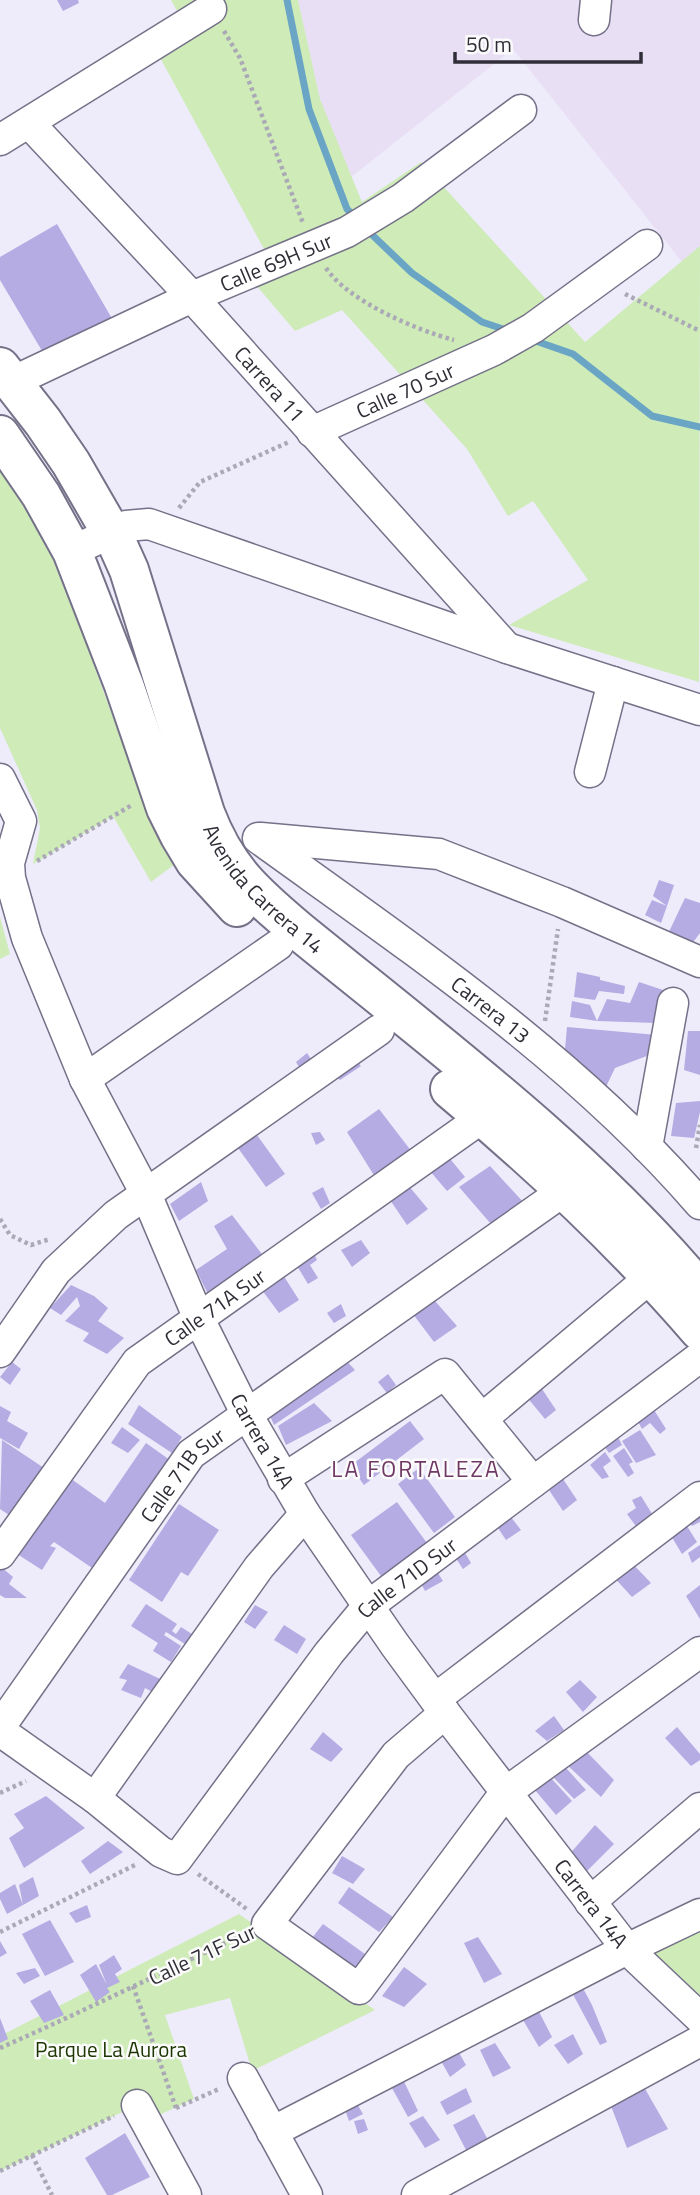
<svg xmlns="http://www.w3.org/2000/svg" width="700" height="2195" viewBox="0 0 700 2195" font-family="'Titillium Web',sans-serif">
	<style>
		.industrial { fill: #e9dff4 }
		.green { fill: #ceebb8 }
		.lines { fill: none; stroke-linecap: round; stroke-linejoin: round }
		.stream { stroke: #6aa5c5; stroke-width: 7 }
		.building { fill: #b4ace2 }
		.minor-casing { stroke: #747188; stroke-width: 33 }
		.major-casing { stroke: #747188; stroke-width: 42 }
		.path { stroke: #aaa9b5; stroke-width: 4.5; stroke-dasharray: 3.5 3.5; stroke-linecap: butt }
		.minor { stroke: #fff; stroke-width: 30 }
		.major { stroke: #fff; stroke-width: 38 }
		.labels { text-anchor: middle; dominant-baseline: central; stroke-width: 5; stroke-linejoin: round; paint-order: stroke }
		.street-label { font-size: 21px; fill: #2f2e37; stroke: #fbfbfb }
		.park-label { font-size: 21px; fill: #1c3600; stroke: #fbfbfb }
		.neighbourhood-label { font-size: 23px; letter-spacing: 2px; fill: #703865; stroke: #fbfbfb }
	</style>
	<rect width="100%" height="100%" fill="#eeecfb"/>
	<path class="industrial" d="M298 0H700V246L682 262 513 49 350 178 320 99Z"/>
	<path class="green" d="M171 0H298L320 99 362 202 421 162 585 342 700 246 699 682 509 625 588 580 533 501 508 516 467 449 342 310 295 331 238 264 265 251 157 52 188 31Z
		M0 459 42 533 82 633 146 807 175 864 151 882 113 816 33 864 40 828 37 810 0 728Z
		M0 917 10 954 0 959Z
		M239 1914 375 2010 252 2071 230 1998 165 2015 194 2099 146 2121 137 2105 0 2171V2036Z
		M700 1929V1995L652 1951Z"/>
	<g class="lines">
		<path class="stream" d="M287 0 309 109 347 209 356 218
			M366 229 412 273 482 322 509 331
			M530 339 573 354 652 416 700 427"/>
	</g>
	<path class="building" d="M57 0H78L79 3 63 11Z
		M57 224 114 322 48 361 0 280V257Z
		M659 880 674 885 667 906 653 896Z
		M685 898 700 903V933L691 945 666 938Z
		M652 900 667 906 661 923 645 915Z
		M577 972 600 977V980L625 986 624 994 599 991 595 1000 574 997Z
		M639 982 666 991 656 1023 597 1021 607 999 630 1003Z
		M572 1001 590 1005 597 1021 570 1017Z
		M567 1027 657 1035 652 1054 615 1068 604 1091 564 1060Z
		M688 1031H700V1075L684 1070Z
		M307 1053 311 1059 299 1067 296 1062Z
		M353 1057 361 1066 340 1080 332 1073Z
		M700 1101V1112L694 1138 671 1136 676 1103Z
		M379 1109 412 1152 375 1177 347 1132Z
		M320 1132 325 1140 316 1145 311 1133Z
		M257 1135 285 1174 266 1187 238 1148Z
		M442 1149 465 1177 447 1191 424 1164Z
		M490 1166 525 1204 491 1224 459 1187Z
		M403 1179 428 1209 407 1225 384 1191Z
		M201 1182 208 1201 179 1221 170 1204Z
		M323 1187 330 1203 321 1209 312 1193Z
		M232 1215 265 1258 208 1294 196 1270 227 1249 214 1226Z
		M361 1240 370 1253 352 1267 341 1250Z
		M312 1249 317 1260 310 1265 318 1278 308 1284 294 1261Z
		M278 1267 299 1300 279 1313 256 1282Z
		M71 1285 94 1296 108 1308 98 1321 124 1338 107 1354 83 1341 89 1333 65 1321 80 1306 77 1297 61 1315 50 1308Z
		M435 1301 457 1326 434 1342 413 1314Z
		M341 1304 346 1316 334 1323 327 1313Z
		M342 1356 355 1370 274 1425 266 1407Z
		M12 1362 21 1369 10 1385 0 1377Z
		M388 1374 396 1385 387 1393 378 1382Z
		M540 1386 556 1410 545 1419 526 1396Z
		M649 1402 666 1429 660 1434 650 1423 642 1429 634 1414Z
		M314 1403 332 1421 286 1445 278 1426Z
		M139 1405 182 1437 172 1453 128 1424Z
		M0 1406 11 1412 7 1421 28 1433 19 1449 0 1438Z
		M410 1421 424 1439 364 1485 350 1466Z
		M122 1427 140 1440 128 1453 111 1443Z
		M614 1429 622 1445 609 1453 599 1439Z
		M640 1430 656 1455 636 1463 622 1441Z
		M2 1440 47 1470 15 1519 0 1509Z
		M146 1443 174 1463 98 1572 54 1542 50 1546 56 1548 42 1570 14 1552 70 1478 105 1503Z
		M624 1448 633 1462 629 1464 634 1473 628 1477 613 1456Z
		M605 1452 611 1461 603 1467 609 1477 602 1479 590 1465Z
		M419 1468 455 1517 434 1533 398 1484Z
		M557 1470 577 1500 563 1511 543 1481Z
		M641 1496 654 1517 638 1529 627 1514 636 1508 632 1500Z
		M397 1502 435 1554 389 1587 351 1535Z
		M179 1504 219 1530 188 1576 181 1572 162 1602 129 1580Z
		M700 1506V1522L692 1526 686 1516Z
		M507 1512 521 1530 506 1540 494 1522Z
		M685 1523 697 1542 682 1554 670 1534Z
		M700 1545V1557L692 1563 688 1553Z
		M464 1551 471 1563 463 1569 455 1557Z
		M628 1559 651 1583 632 1597 610 1573Z
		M431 1562 443 1581 425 1591 415 1572Z
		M0 1566 13 1577 9 1584 27 1598H5L0 1595Z
		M700 1585V1619L686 1596Z
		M146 1604 177 1624 172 1631 176 1634 181 1627 192 1634 185 1644 166 1632 164 1635 181 1646 171 1662 153 1651 158 1643 131 1626Z
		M255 1605 268 1612 255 1629 244 1622Z
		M284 1625 306 1639 297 1654 274 1640Z
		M128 1664 171 1684 160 1696 145 1688 141 1698 121 1690 127 1680 119 1678Z
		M580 1680 597 1697 583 1712 566 1692Z
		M554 1716 564 1730 547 1741 535 1731Z
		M677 1727 700 1754V1760L691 1766 665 1738Z
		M323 1732 343 1749 331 1762 310 1749Z
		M583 1748 614 1780 601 1797 564 1762Z
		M566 1768 586 1790 574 1799 554 1778Z
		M551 1778 572 1801 556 1815 535 1790Z
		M46 1796 85 1828 24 1868 9 1838 24 1828 14 1814Z
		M595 1825 614 1844 584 1874 567 1857Z
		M108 1841 123 1852 90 1874 81 1861Z
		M342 1856 365 1869 353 1884 332 1873Z
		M33 1877 39 1896 23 1905 19 1885Z
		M15 1884 23 1905 7 1914 0 1899V1893Z
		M349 1887 393 1917 379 1932 338 1903Z
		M87 1905 91 1917 76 1923 69 1913Z
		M50 1920 74 1962 45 1976 22 1934Z
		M323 1924 365 1954 352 1975 308 1943Z
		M478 1937 502 1974 484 1983 464 1943Z
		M0 1941 7 1953 0 1957Z
		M114 1955 122 1969 115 1974 120 1982 107 1988 110 1992 96 2002 80 1975 96 1964 107 1985 99 1965Z
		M404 1967 427 1984 404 2007 382 1996Z
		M35 1968 40 1976 24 1984 16 1973Z
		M578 1979 592 2005 607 2042 600 2045 568 1985Z
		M50 1990 64 2015 44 2023 30 2001Z
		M536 2006 552 2037 539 2047 520 2015Z
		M0 2018 8 2039 0 2043Z
		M573 2034 583 2054 568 2064 554 2045Z
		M453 2042 466 2065 450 2077 436 2052Z
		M495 2043 511 2068 493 2077 480 2050Z
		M400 2073 418 2111 408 2117 387 2079Z
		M640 2080 668 2129 627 2148 608 2098Z
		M466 2088 472 2102 447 2115 440 2102Z
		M353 2097 363 2114 349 2121 342 2101Z
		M474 2114 488 2140 466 2150 453 2125Z
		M423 2116 440 2140 425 2148 409 2123Z
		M364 2119 368 2130 358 2134 354 2121Z
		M125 2133 150 2177 112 2195H107L85 2158Z"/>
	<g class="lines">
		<g class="minor-casing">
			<g id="minor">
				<path d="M594 20 596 0"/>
				<path id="s1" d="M29 123 192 297 507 648"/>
				<path d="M0 140 211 9"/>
				<path id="s2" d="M12 382 192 297 347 232 403 198 521 110"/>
				<path id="s3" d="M312 432 494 350 533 328 647 245"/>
				<path d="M72 551 126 526 149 524 507 648 700 710"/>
				<path d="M590 772 613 682"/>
				<path id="s4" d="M0 779 21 821 9 863 10 878 27 938 85 1079 146 1194 199 1319 246 1413 305 1514 395 1645 445 1713 627 1949 700 2018"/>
				<path id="s5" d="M258 838C413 950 574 1058 700 1204"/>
				<path d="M261 838 439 854 562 902 700 962"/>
				<path d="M85 1079 278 945"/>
				<path d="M647 1147 673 1003"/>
				<path d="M0 1352 56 1271 116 1215 379 1030"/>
				<path d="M483 1418 652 1276"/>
				<path d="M283 1479 445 1374 533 1482"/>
				<path id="s6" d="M0 1554 137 1362 483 1117"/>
				<path d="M435 1699 700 1497"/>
				<path d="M445 1713 396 1755 267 1924 359 1989 505 1793 700 1652"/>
				<path id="s7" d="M0 1727 191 1454 565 1190"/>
				<path id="s8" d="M0 1731 95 1798 161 1852 177 1859 329 1653 368 1606 700 1357"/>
				<path d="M95 1798 259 1567 305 1514"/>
				<path d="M590 1902 700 1808"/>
				<path d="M243 2078 307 2195"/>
				<path d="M137 2105 186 2195"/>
				<path d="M272 2132 627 1949 700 1914"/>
				<path d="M417 2195 700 2041"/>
			</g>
		</g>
		<g class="major-casing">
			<g id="major">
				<path id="s9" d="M0 367 43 422 71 463 116 541 129 570 205 813C226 869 255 894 299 931 438 1044 584 1153 700 1290"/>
				<path d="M0 435 41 495 72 551 124 685 166 808 180 836 195 861 237 907"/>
				<path d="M450 1089C540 1164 624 1243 700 1331"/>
			</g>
		</g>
		<path class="path" d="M224 31 240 58 303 223
			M326 268C348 301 416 330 454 340
			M625 294 700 331
			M179 508 200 482 289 442
			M37 861 132 805
			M545 1021 558 929
			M696 1148 700 1125
			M0 1219 10 1235 31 1245 50 1239
			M0 1793 26 1781
			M198 1874 248 1910
			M0 1932 135 1865
			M133 1986 176 2108
			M0 2048C82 2012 162 1972 243 1935
			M176 2108 219 2089
			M32 2155 52 2195
			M0 2171 114 2116"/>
		<use href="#minor" class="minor"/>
		<use href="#major" class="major"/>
	</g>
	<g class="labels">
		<g class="street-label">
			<text stroke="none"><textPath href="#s2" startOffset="290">Calle 69H Sur</textPath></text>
			<text stroke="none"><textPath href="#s1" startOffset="355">Carrera 11</textPath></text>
			<text stroke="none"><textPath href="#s3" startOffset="102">Calle 70 Sur</textPath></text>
			<text stroke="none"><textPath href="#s9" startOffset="593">Avenida Carrera 14</textPath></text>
			<text stroke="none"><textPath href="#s5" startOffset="289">Carrera 13</textPath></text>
			<text stroke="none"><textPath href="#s6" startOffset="331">Calle 71A Sur</textPath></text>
			<text stroke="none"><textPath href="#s4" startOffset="724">Carrera 14A</textPath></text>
			<text stroke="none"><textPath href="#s7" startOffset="312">Calle 71B Sur</textPath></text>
			<text stroke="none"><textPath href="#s8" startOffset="584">Calle 71D Sur</textPath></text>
			<text stroke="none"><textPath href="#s4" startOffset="1292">Carrera 14A</textPath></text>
			<text transform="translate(202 1954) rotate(-25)">Calle 71F Sur</text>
		</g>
		<g class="park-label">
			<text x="111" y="2049">Parque La Aurora</text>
		</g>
		<g class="neighbourhood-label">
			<text x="416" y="1468">LA FORTALEZA</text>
		</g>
	</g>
	<path d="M455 52v10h186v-10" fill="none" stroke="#2f2e37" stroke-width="3.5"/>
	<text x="466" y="52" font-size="21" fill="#2f2e37" stroke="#fbfbfb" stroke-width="5" paint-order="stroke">50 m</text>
</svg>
